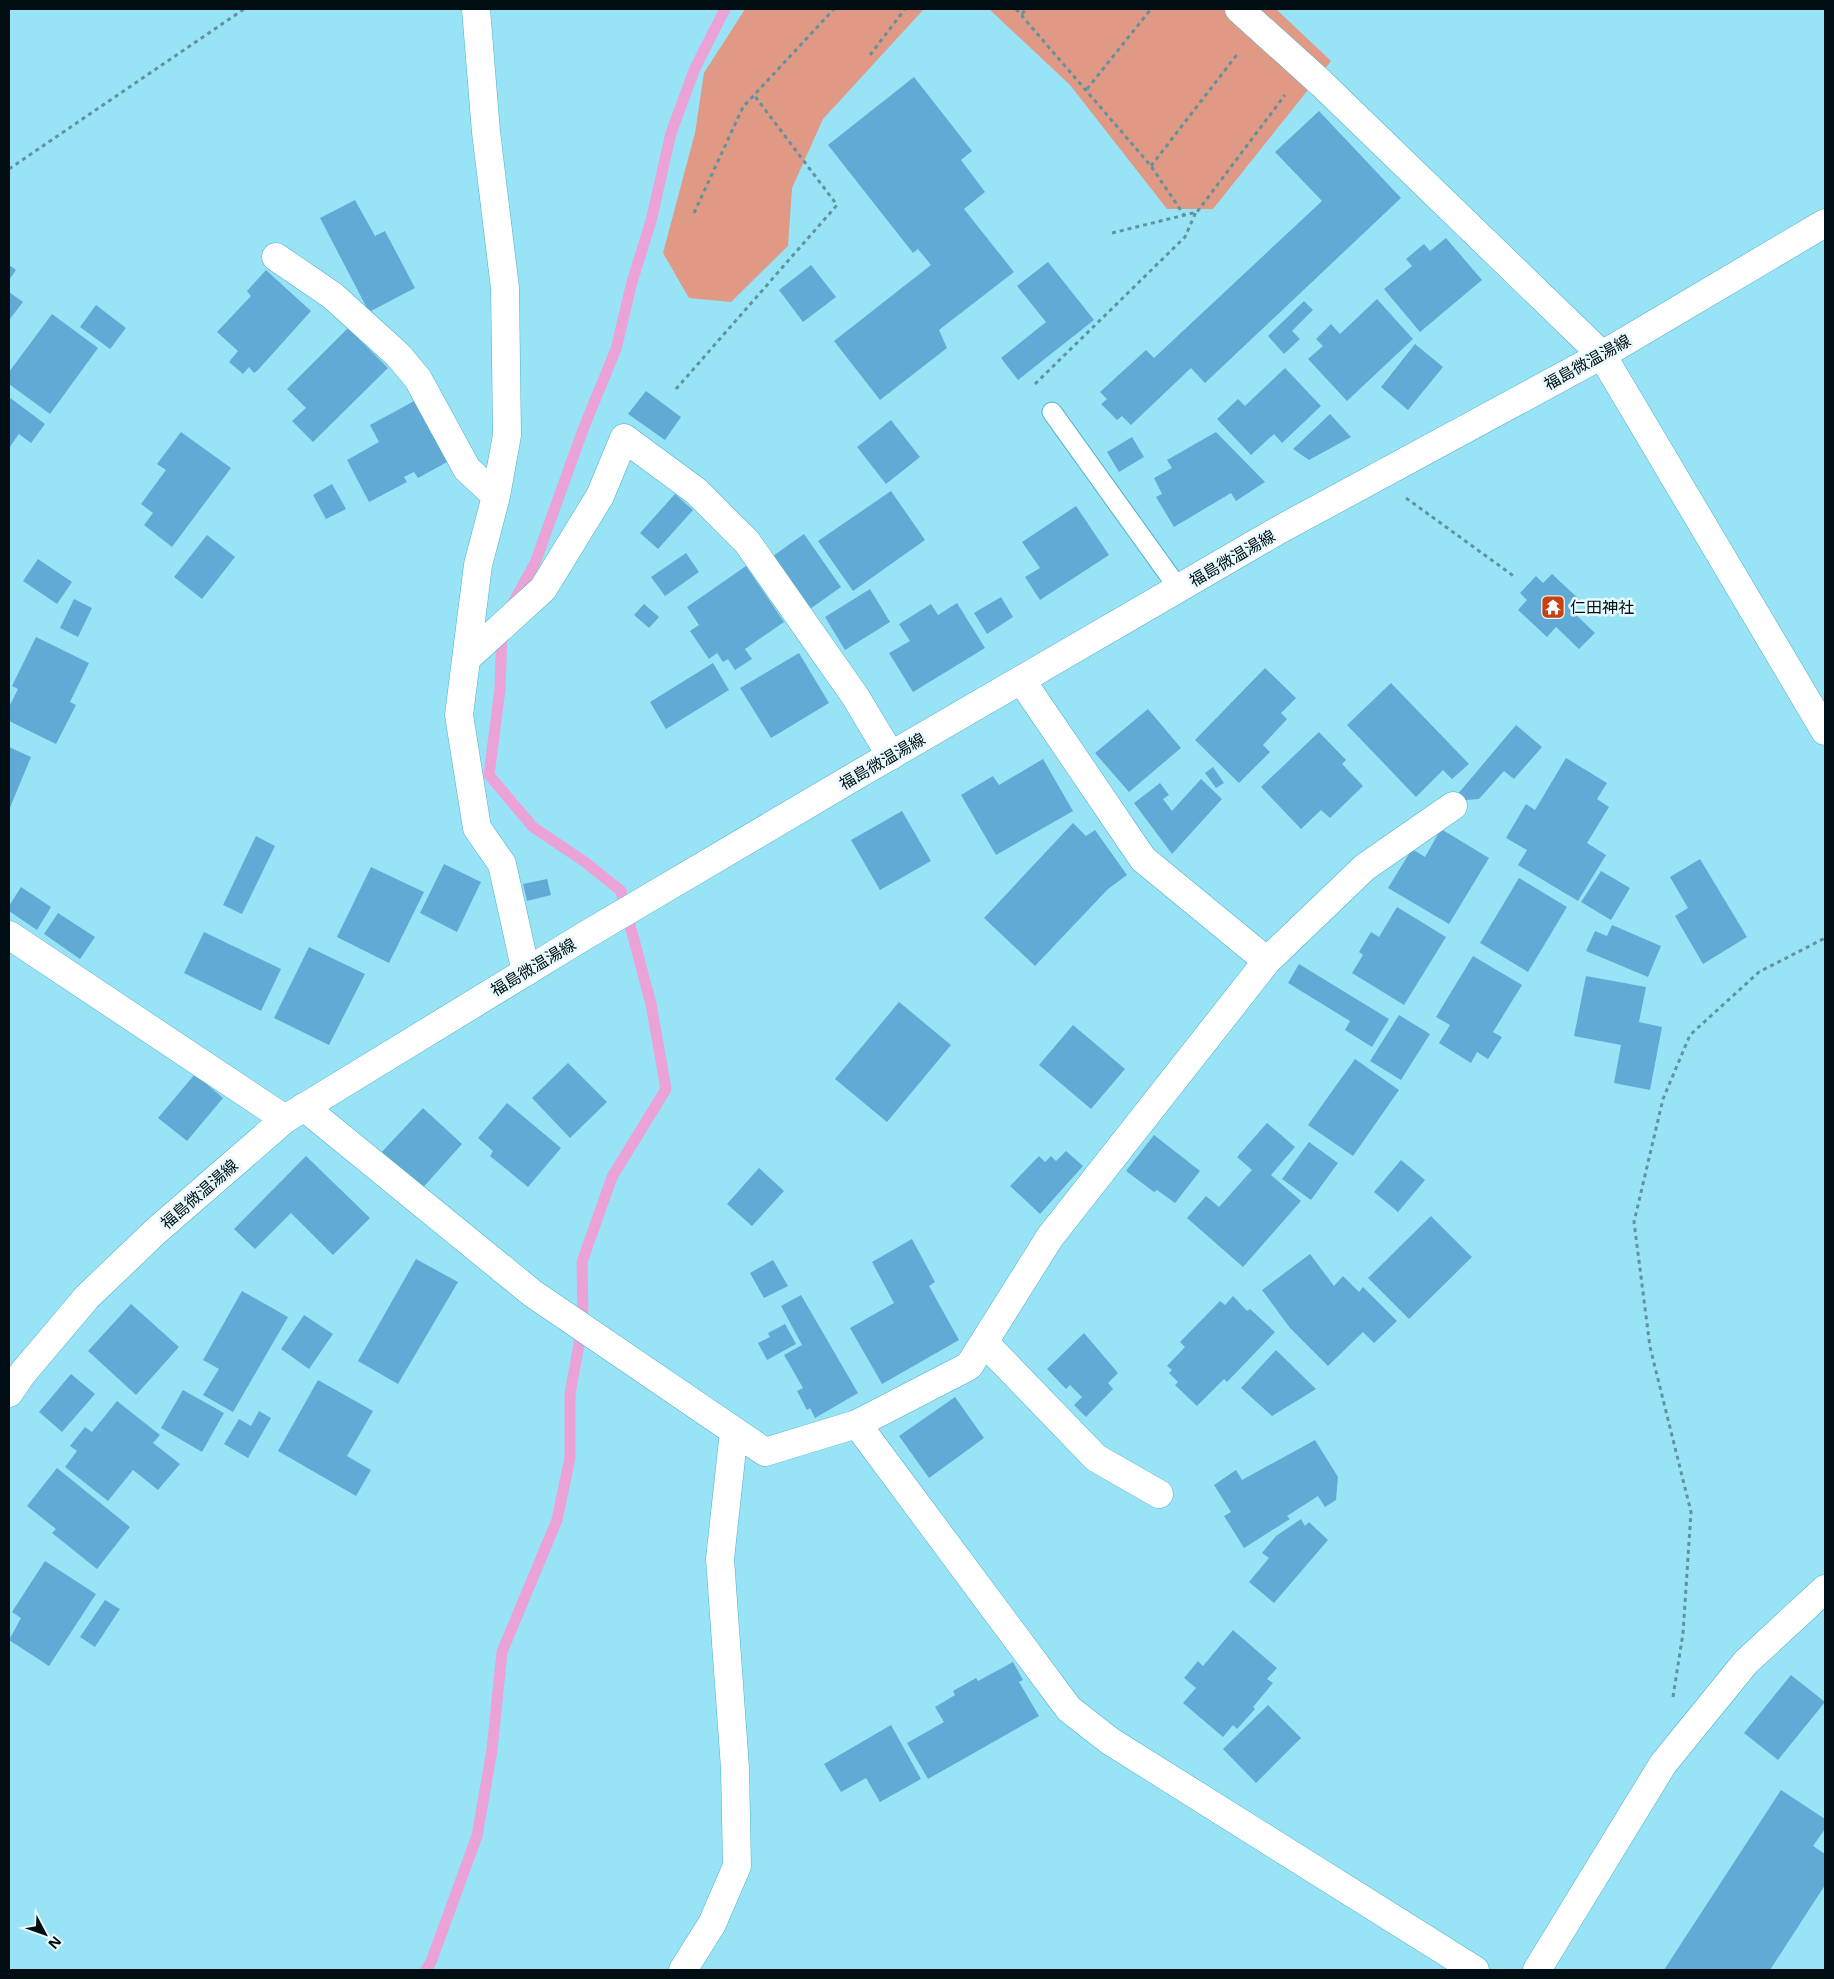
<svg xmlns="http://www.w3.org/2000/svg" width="1834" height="1979" viewBox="0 0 1834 1979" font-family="'Noto Sans','Noto Sans JP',sans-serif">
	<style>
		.green { fill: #df9984 }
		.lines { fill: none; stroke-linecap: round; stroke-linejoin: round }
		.stream { stroke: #eba2d7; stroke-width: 11 }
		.building { fill: #61aad6 }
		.lane-casing { stroke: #4eb0c9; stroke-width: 21 }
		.street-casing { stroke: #4eb0c9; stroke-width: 29 }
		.secondary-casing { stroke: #4eb0c9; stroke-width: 29 }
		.path { stroke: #5f93a1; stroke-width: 3; stroke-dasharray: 4 4; stroke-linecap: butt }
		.lane { stroke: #fff; stroke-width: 19 }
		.street { stroke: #fff; stroke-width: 28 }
		.secondary { stroke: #fff; stroke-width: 28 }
		.labels { text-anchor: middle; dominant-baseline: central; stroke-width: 5; stroke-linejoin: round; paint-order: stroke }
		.street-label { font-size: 16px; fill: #000e13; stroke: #e8faff }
		.poi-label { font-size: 16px; fill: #000e13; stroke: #e8faff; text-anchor: start }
	</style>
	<rect width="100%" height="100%" fill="#99e3f7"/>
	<path class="green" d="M745 9H924L823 119 792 188 788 246 731 302 689 298 663 253 695 133 704 73Z
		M989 9H1276L1331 61 1213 209H1167L1070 85Z"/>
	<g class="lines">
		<path class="stream" d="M512 605 535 563 584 427 616 349 632 282 651 221 671 133 695 68 725 9
			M426 1970 431 1962 477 1836 492 1750 502 1652 557 1520 570 1458V1394L583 1322 582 1262 612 1177 666 1089 651 1004 621 891 585 862 533 827 489 775 500 689 502 631"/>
	</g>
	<path class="building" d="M914 77 972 151 961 160 985 192 964 209 1014 272 939 330 947 348 880 400 834 341 931 265 918 249 913 253 828 145Z
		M1319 111 1401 198 1205 383 1191 368 1131 425 1122 416 1117 420 1101 404 1107 399 1100 392 1146 350 1154 358 1322 201 1275 152Z
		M355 200 375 236 385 231 415 288 369 312 320 218Z
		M1446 238 1482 280 1420 332 1384 289 1412 266 1406 259 1424 244 1430 251Z
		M1048 262 1094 320 1018 380 1001 358 1046 322 1017 286Z
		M9 265 16 270 9 280Z
		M811 265 836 297 803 322 779 290Z
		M266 270 311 311 258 370 254 373 249 367 243 374 229 362 238 351 217 332 251 296 247 291Z
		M9 292 23 302 9 320Z
		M1377 299 1413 339 1347 401 1308 359 1323 346 1316 339 1331 324 1340 334Z
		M1304 301 1313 310 1292 331 1300 339 1284 354 1268 336Z
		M96 305 126 328 110 349 80 327Z
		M52 314 98 348 50 414 9 384V372Z
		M348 328 388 368 313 442 292 421 306 408 287 389Z
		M1415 344 1443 367 1408 410 1381 387Z
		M1285 368 1321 406 1282 443 1274 434 1251 455 1217 419 1238 399 1245 406Z
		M646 391 681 417 665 440 628 414Z
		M9 397 45 424 31 443 19 434 9 448Z
		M416 400 449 461 418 478 414 472 404 477 407 482 369 502 347 460 379 442 370 425Z
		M1330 414 1351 437 1309 460 1293 449Z
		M891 420 920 457 886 484 857 447Z
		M181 432 231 468 172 547 144 525 153 513 141 504 166 470 157 464Z
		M1216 432 1265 482 1236 501 1231 493 1174 527 1156 497 1162 494 1154 478 1172 468 1167 460Z
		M1132 437 1144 457 1119 472 1107 452Z
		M332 484 346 509 326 519 313 495Z
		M891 491 925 540 853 591 818 541Z
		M675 494 693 510 658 549 640 533Z
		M1076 506 1109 555 1040 600 1025 577 1040 568 1022 542Z
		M804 534 841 587 810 609 773 556Z
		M207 535 235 557 202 599 174 577Z
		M686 553 699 572 665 596 651 577Z
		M38 559 72 582 57 604 23 581Z
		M746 566 784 622 745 649 752 659 735 670 728 659 723 662 717 653 709 659 690 631 699 625 687 607Z
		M1552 574 1580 600 1571 610 1595 633 1579 649 1556 627 1547 637 1518 610 1527 600 1520 593 1536 576 1543 583Z
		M870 589 890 622 845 650 825 617Z
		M1001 597 1013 617 987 634 974 613Z
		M74 599 92 608 78 637 60 628Z
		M957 603 985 648 913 692 889 653 910 641 899 624 931 604 938 615Z
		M644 604 659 617 649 628 634 615Z
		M36 637 89 663 70 702 76 705 56 744 9 721V707L18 689 12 686Z
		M799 653 829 703 771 738 740 688Z
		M713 663 729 690 666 729 650 702Z
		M1265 668 1296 698 1281 713 1287 719 1263 745 1270 752 1239 783 1195 740Z
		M1391 683 1469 764 1452 779 1443 770 1416 797 1347 725Z
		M1148 709 1181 748 1129 792 1095 753Z
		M1516 725 1542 747 1514 779 1504 771 1479 799 1466 800 1457 795Z
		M1319 732 1346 760 1342 764 1363 786 1330 818 1321 810 1301 829 1261 787Z
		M9 747 31 757 9 810Z
		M1566 758 1607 783 1597 799 1609 807 1587 843 1606 855 1578 901 1518 865 1527 850 1506 838 1526 804 1535 810Z
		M1043 759 1073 811 996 855 961 795 993 776 999 785Z
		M1213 767 1224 783 1216 788 1205 773Z
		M1201 779 1222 799 1172 854 1134 803 1160 783 1169 795 1163 799 1172 811Z
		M902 811 931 861 880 890 851 840Z
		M1073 823 1086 836 1095 830 1127 875 1108 889 1035 966 984 918Z
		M1441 829 1489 858 1449 924 1388 888 1412 849 1425 857Z
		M256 836 275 846 242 914 223 905Z
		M1700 859 1747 937 1703 964 1675 916 1688 908 1670 877Z
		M444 864 481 882 457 932 420 913Z
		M371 867 424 892 389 963 337 937Z
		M1601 871 1630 888 1611 920 1581 902Z
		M1519 878 1567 907 1528 972 1480 943Z
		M547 879 551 895 527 901 523 884Z
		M21 887 51 907 37 930 9 911V906Z
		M1397 907 1446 937 1404 1005 1352 973 1363 955 1359 952 1371 932 1379 937Z
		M58 913 95 937 80 959 44 934Z
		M1612 925 1661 946 1648 977 1586 951 1595 931 1607 936Z
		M204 932 281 969 261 1011 184 973Z
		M309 947 365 974 329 1045 274 1018Z
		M1473 956 1522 985 1493 1032 1502 1037 1488 1059 1477 1052 1471 1063 1439 1043 1450 1025 1436 1017Z
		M1299 964 1389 1019 1372 1047 1345 1030 1350 1021 1288 983Z
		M1586 976 1646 987 1639 1022 1662 1027 1650 1090 1614 1083 1621 1045 1574 1036Z
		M899 1002 951 1045 887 1122 835 1079Z
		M1399 1015 1430 1034 1401 1080 1370 1061Z
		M1073 1025 1125 1069 1091 1109 1039 1065Z
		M1355 1059 1399 1090 1353 1156 1308 1125Z
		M568 1063 607 1102 570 1138 532 1098Z
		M195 1074 223 1098 187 1141 158 1118Z
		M507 1103 561 1148 528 1187 490 1156 493 1151 478 1138Z
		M423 1108 462 1144 419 1192 379 1155Z
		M1267 1123 1295 1147 1271 1175 1301 1201 1243 1267 1187 1218 1206 1196 1219 1207 1252 1170 1237 1157Z
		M1154 1135 1200 1171 1175 1203 1157 1190 1154 1192 1126 1171Z
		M1309 1142 1338 1163 1311 1200 1282 1179Z
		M1066 1151 1083 1166 1040 1214 1010 1186 1039 1156 1045 1162 1051 1156 1056 1161Z
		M306 1156 370 1218 333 1255 291 1213 255 1249 234 1229Z
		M1401 1160 1425 1180 1398 1212 1374 1192Z
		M759 1168 784 1191 752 1226 727 1204Z
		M1431 1216 1472 1257 1409 1319 1368 1278Z
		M912 1239 935 1282 929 1286 959 1340 882 1384 850 1328 894 1303 872 1262Z
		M1310 1254 1334 1286 1343 1276 1359 1292 1363 1287 1397 1321 1374 1343 1363 1332 1328 1366 1290 1328 1262 1290Z
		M416 1259 458 1282 398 1384 358 1361Z
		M773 1260 788 1286 764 1298 750 1273Z
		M242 1291 288 1317 233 1412 203 1395 219 1369 203 1360Z
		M801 1295 858 1393 815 1418 810 1408 807 1410 797 1391 803 1388 784 1355 802 1345 781 1306Z
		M1233 1296 1247 1311 1250 1309 1275 1332 1227 1382 1224 1379 1197 1406 1175 1385 1178 1382 1169 1373 1172 1370 1167 1366 1185 1347 1180 1342 1220 1301 1225 1305Z
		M131 1304 179 1347 136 1395 88 1351Z
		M304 1315 333 1334 309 1369 281 1349Z
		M785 1324 796 1344 767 1360 758 1343 770 1337 768 1333Z
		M1084 1333 1118 1373 1108 1383 1113 1389 1086 1417 1074 1405 1082 1397 1070 1385 1066 1389 1047 1369Z
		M1276 1350 1316 1389 1272 1416 1241 1388Z
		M71 1374 95 1394 62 1432 39 1412Z
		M318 1380 373 1411 347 1456 371 1470 356 1496 278 1451Z
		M183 1390 224 1413 202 1452 161 1428Z
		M955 1397 984 1438 929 1478 899 1436Z
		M117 1401 160 1435 153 1443 180 1464 158 1490 133 1470 108 1501 65 1467 77 1451 70 1446 85 1427 92 1432Z
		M259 1411 271 1418 248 1458 224 1444 239 1419 251 1426Z
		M1315 1440 1338 1477 1336 1500 1325 1507 1318 1496 1287 1516 1290 1519 1244 1548 1224 1516 1231 1512 1214 1485 1236 1470 1242 1480Z
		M57 1468 130 1527 97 1569 52 1533 56 1529 27 1506Z
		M1301 1519 1305 1526 1309 1522 1328 1540 1274 1603 1249 1582 1269 1558 1262 1553 1276 1536Z
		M45 1561 96 1594 49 1666 9 1640 21 1618 12 1612Z
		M105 1600 120 1609 95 1647 80 1637Z
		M1233 1630 1277 1668 1267 1679 1273 1683 1253 1707 1255 1709 1237 1729 1233 1725 1223 1737 1183 1703 1196 1688 1184 1678 1198 1661 1203 1666Z
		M1013 1662 1023 1680 1019 1682 1039 1716 928 1779 907 1743 944 1722 935 1707 955 1695 953 1691 976 1678 978 1681Z
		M1791 1675 1825 1702 1778 1760 1744 1733Z
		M1268 1705 1301 1738 1256 1783 1223 1749Z
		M891 1725 921 1779 880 1802 866 1778 841 1792 824 1764Z
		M1781 1790 1825 1819V1829L1813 1846 1825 1854V1885L1770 1970H1664Z"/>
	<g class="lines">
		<g class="lane-casing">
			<path id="lane" d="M1052 412 1179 589"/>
		</g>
		<g class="street-casing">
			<path id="street" d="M476 9 486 132 505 288 507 435 496 496 478 565 459 715 477 828 502 864 526 972
				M1239 9 1321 83 1602 355 1825 731
				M276 257 333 296 398 355 418 379 467 469 496 496
				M467 658 543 589 600 496 624 438 696 491 747 542 855 696 891 756
				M1022 681 1143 859 1267 961
				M9 935 285 1119
				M304 1107 532 1293 765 1452 857 1424 969 1366 1050 1237 1267 961 1365 867 1453 806
				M984 1342 1096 1458 1159 1494
				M857 1424 1069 1709 1110 1741 1475 1970
				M683 1970 712 1924 737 1866 735 1768 720 1559 734 1431
				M1537 1970 1663 1764 1746 1662 1825 1589"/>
		</g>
		<g class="secondary-casing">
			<path id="secondary" d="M9 1393 22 1374 87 1297 156 1231 285 1119 586 935 852 778 1277 531 1602 355 1825 223"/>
		</g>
		<path class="path" d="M1016 9 1151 166 1184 215
			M1022 14 1026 9
			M870 55 905 9
			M1087 89 1151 9
			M1151 166 1239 52
			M9 169 244 9
			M694 213 743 107 834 9
			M1112 233 1197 212 1285 95
			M1035 384 1185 237 1196 212
			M676 389 837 205 754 95
			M1406 498 1515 577
			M1673 1697 1683 1633 1691 1512 1650 1347 1634 1222 1663 1099 1690 1035 1759 972 1825 938"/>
		<use href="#lane" class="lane"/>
		<use href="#street" class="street"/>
		<use href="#secondary" class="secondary"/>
	</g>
	<defs>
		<g id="temple-square" transform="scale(1.25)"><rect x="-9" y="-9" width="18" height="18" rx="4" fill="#c94111" stroke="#e8faff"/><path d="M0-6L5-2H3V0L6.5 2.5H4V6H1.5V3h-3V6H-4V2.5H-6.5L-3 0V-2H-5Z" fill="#fff"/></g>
	</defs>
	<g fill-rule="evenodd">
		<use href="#temple-square" x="1553" y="607"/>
	</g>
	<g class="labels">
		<g class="street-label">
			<text transform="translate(1587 362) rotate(-29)">福島微温湯線</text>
			<text transform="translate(1232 558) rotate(-30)">福島微温湯線</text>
			<text transform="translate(882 761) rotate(-30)">福島微温湯線</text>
			<text transform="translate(533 967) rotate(-31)">福島微温湯線</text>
			<text transform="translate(199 1194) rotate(-41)">福島微温湯線</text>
		</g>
		<g class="poi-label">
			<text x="1570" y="607">仁田神社</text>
		</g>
	</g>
	<rect width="1834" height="1979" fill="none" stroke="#000e13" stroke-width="20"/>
	<g transform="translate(45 1934) rotate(131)" stroke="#e8faff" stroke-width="4" paint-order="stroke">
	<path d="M0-4L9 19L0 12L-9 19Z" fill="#000e13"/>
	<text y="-8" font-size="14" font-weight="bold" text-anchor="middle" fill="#000e13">N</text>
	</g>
</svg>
